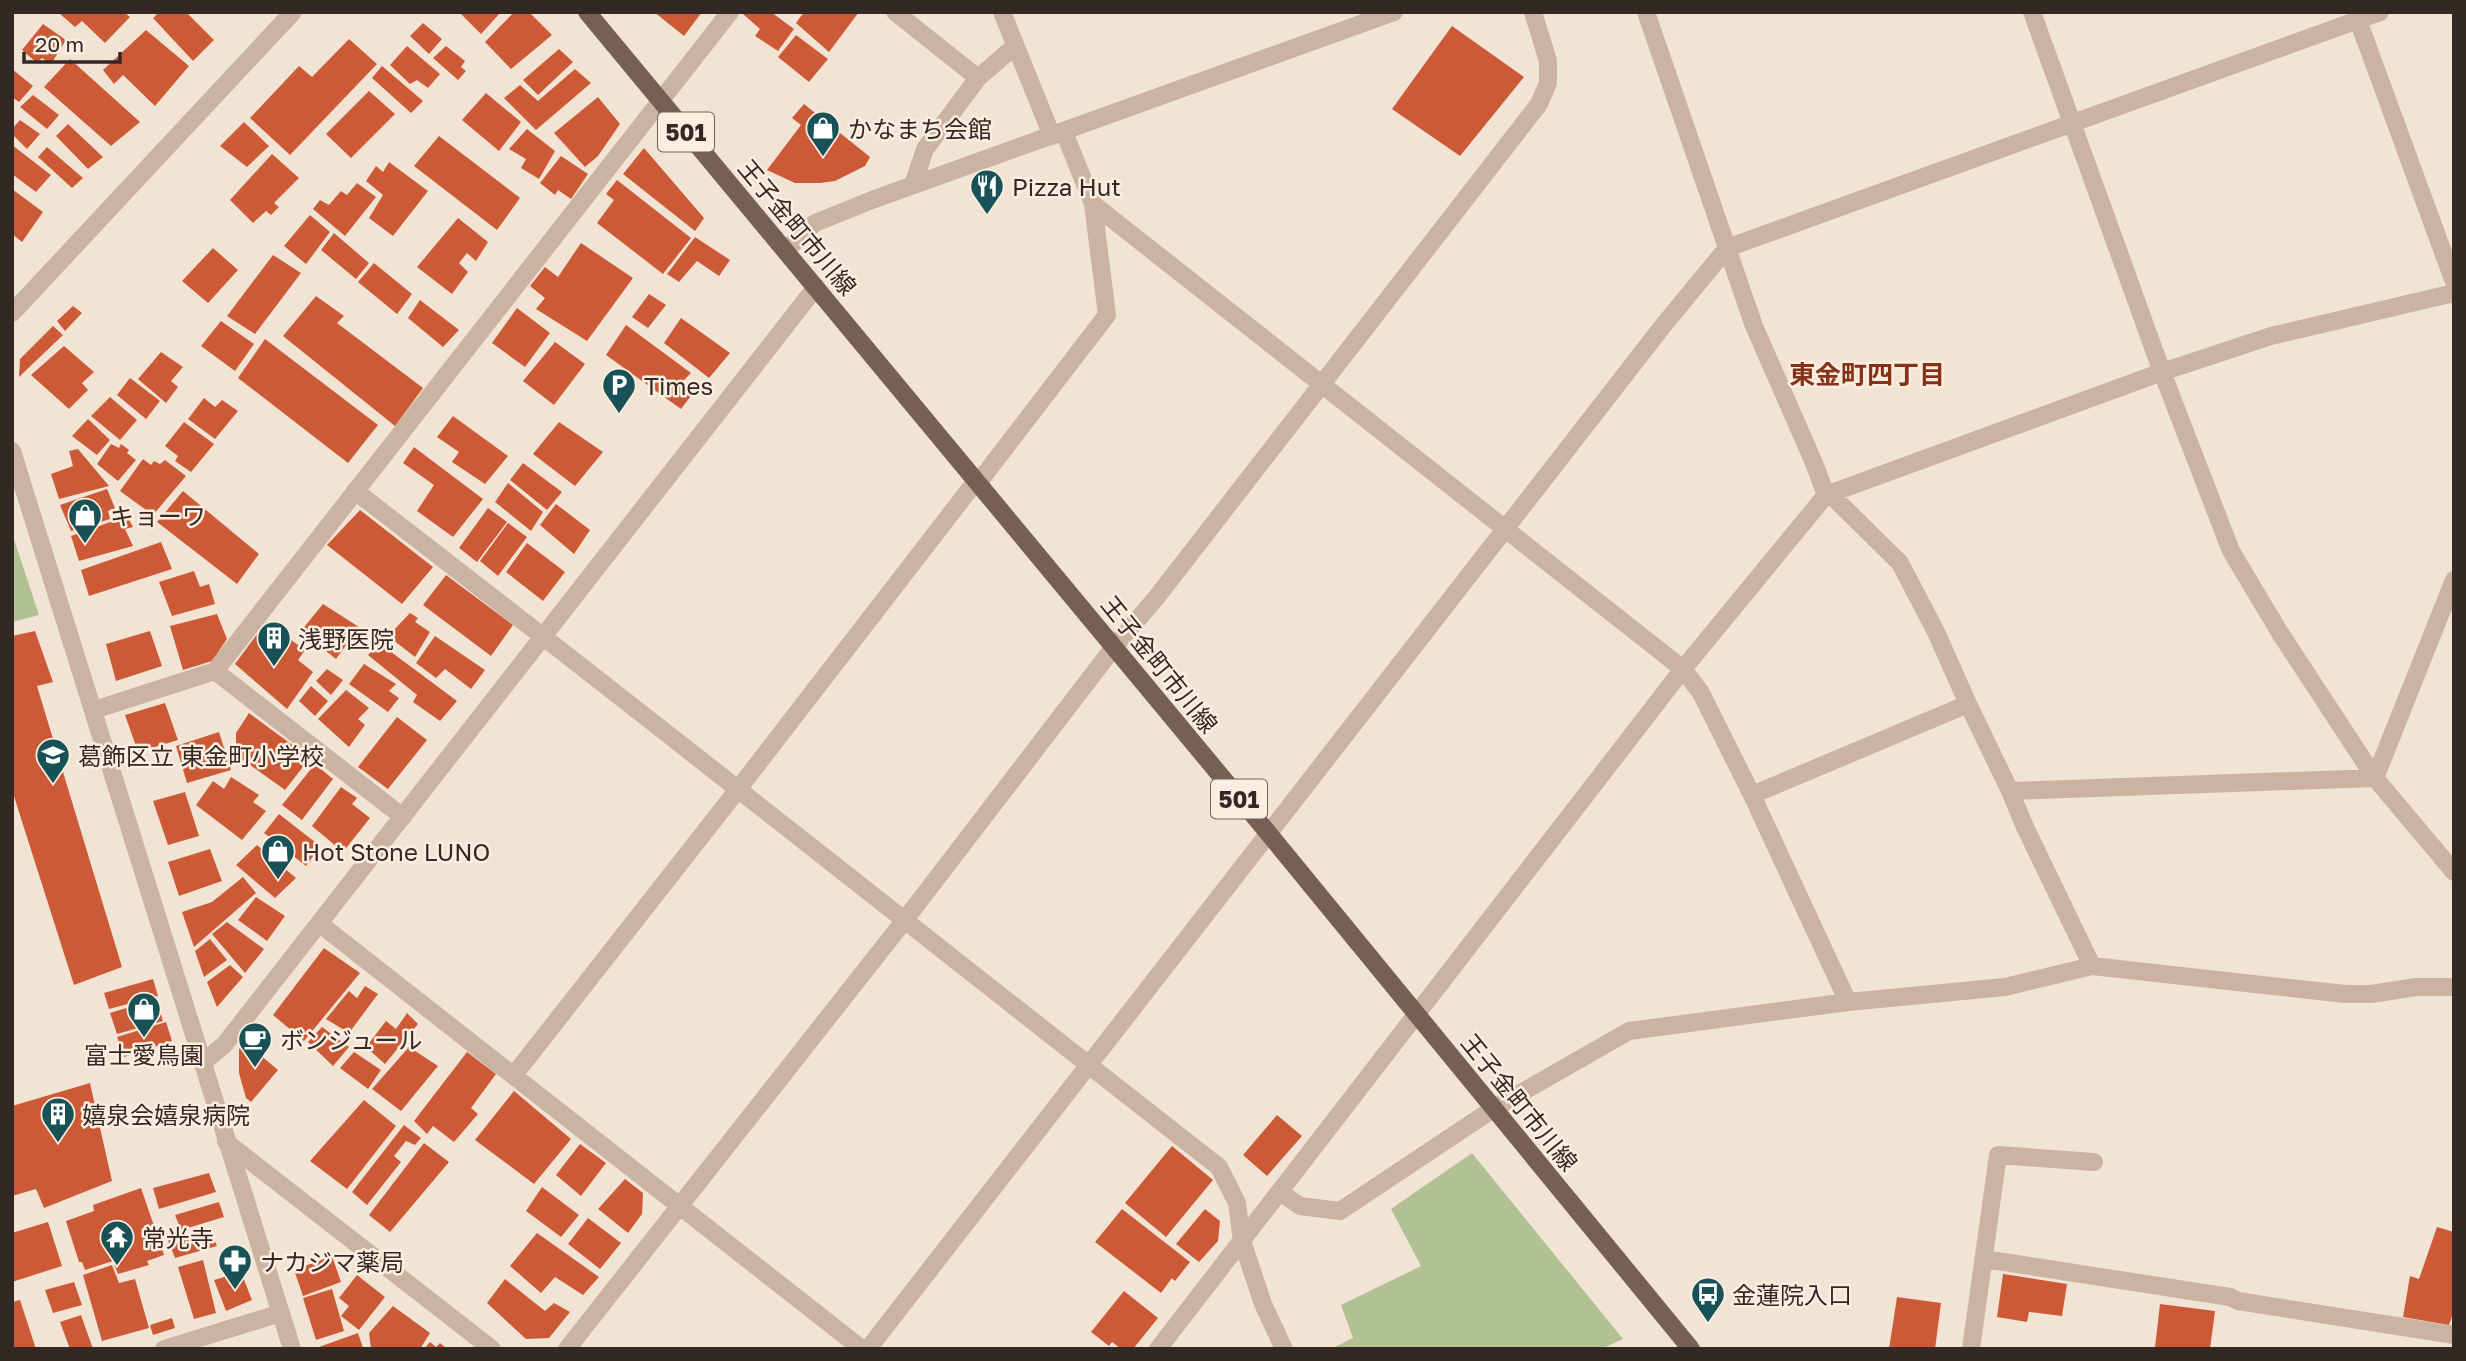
<svg xmlns="http://www.w3.org/2000/svg" width="2466" height="1361" viewBox="0 0 2466 1361" font-family="'Golos Text','Noto Sans JP',sans-serif">
	<style>
		.green { fill: #b2c194 }
		.building { fill: #cd5a37 }
		.lines { fill: none; stroke-linecap: round; stroke-linejoin: round }
		.minor { stroke: #cab3a0; stroke-width: 18 }
		.tertiary { stroke: #cab3a0; stroke-width: 18 }
		.primary { stroke: #765f54; stroke-width: 18 }
		.labels { text-anchor: middle; dominant-baseline: central; stroke-width: 5; stroke-linejoin: round; paint-order: stroke }
		.shield { fill: #faeee0; stroke: #6f635c; stroke-width: 2 }
		.shield-label { font-size: 23px; font-weight: bold; fill: #332824 }
		.poi-label { font-size: 24px; fill: #332824; stroke: #faeee0; text-anchor: start }
		.street-label { font-size: 24px; fill: #332824; stroke: #faeee0 }
		.neighbourhood-label { font-size: 26px; font-weight: bold; fill: #863219; stroke: #faeee0 }
	</style>
	<rect width="100%" height="100%" fill="#f2e4d4"/>
	<path class="green" d="M12 533 39 615 12 622Z
		M1472 1153 1623 1339 1601 1349H1331L1353 1338 1341 1305 1421 1266 1391 1209Z"/>
	<path class="building" d="M61 12H124L130 17 105 43 82 21 75 27 60 14Z
		M159 12H186L214 40 193 61 153 18Z
		M459 12H501L481 34Z
		M514 12H529L552 35 511 69 485 42Z
		M654 12H702L684 36Z
		M744 12H771L794 29 778 51 755 36 760 29 743 14Z
		M804 12H859L829 52 796 23Z
		M423 23 442 39 429 54 410 36Z
		M43 24 66 40 51 64 42 58 37 63 22 50Z
		M1452 26 1524 77 1460 156 1392 109Z
		M146 30 189 66 155 106 123 75 114 84 103 70Z
		M796 35 828 59 809 82 778 57Z
		M349 39 377 64 290 155 250 118 299 66 312 77Z
		M407 46 440 74 428 88 417 80 410 84 390 65Z
		M446 46 465 61 461 67 466 71 458 80 433 58Z
		M559 49 573 62 538 95 523 80Z
		M70 59 140 122 111 146 44 87Z
		M382 66 423 101 411 113 372 78Z
		M12 69 33 86 19 102 12 97Z
		M575 69 591 83 536 130 504 98 520 85 538 101Z
		M369 91 395 114 351 158 326 134Z
		M486 93 521 122 499 151 462 120Z
		M33 95 59 115 47 129 20 107Z
		M598 97 620 124 598 156 585 167 554 133Z
		M804 104 870 157 865 166 835 181 820 183H795L767 170 801 125 792 118Z
		M20 120 40 134 27 149 12 134V129Z
		M244 122 269 146 247 167 220 146Z
		M68 124 103 157 88 169 56 136Z
		M527 129 555 151 539 179 521 168 526 159 509 149Z
		M439 136 520 198 497 230 414 166Z
		M12 145 51 175 36 192 12 174Z
		M47 147 83 178 72 188 38 157Z
		M644 148 704 218 695 231 623 174Z
		M272 154 299 178 274 203 279 207 271 215 266 211 253 223 230 200Z
		M561 156 588 174 571 199 558 190 555 195 540 183Z
		M389 162 428 191 393 236 369 218 383 195 366 181 376 166 383 172Z
		M617 180 691 238 663 274 597 223 614 200 606 194Z
		M357 183 376 197 345 236 313 209 320 200 329 205 341 191 347 195Z
		M12 189 43 212 22 242 12 234Z
		M310 215 330 232 306 264 284 246Z
		M458 218 488 242 476 261 467 253 459 263 468 272 452 294 417 267Z
		M334 233 369 263 356 279 321 250Z
		M695 237 730 260 719 276 697 261 679 282 667 274Z
		M581 243 633 278 587 341 536 309 545 298 530 286 545 267 558 277Z
		M213 248 238 270 208 303 182 281Z
		M273 255 301 273 255 334 227 316Z
		M374 263 412 294 397 314 358 282Z
		M649 294 666 305 648 328 632 317Z
		M316 296 344 316 337 323 423 388 395 426 283 336Z
		M420 300 459 330 443 347 408 318Z
		M73 306 82 313 65 331 57 321Z
		M517 308 550 333 525 367 492 343Z
		M681 318 730 353 709 378 664 343Z
		M221 321 254 344 235 371 201 346Z
		M626 325 691 373 682 382 694 392 681 409 606 355Z
		M53 326 63 335 19 377 20 359Z
		M265 339 378 425 348 463 238 378Z
		M555 342 585 364 554 405 523 381Z
		M64 346 94 372 82 383 88 390 69 409 31 375Z
		M161 352 183 367 171 381 178 387 166 403 138 379Z
		M130 378 160 401 146 419 117 395Z
		M110 397 137 420 120 440 91 416Z
		M204 398 215 407 222 400 238 411 215 439 188 419Z
		M453 416 508 456 485 484 452 462 459 452 437 437Z
		M88 419 110 440 97 455 72 436Z
		M184 422 214 444 191 472 175 461 178 456 165 446Z
		M559 422 603 452 575 486 533 454Z
		M111 444 119 448 121 444 129 450 127 453 136 460 118 481 97 464Z
		M414 447 483 499 453 537 417 511 434 485 403 463Z
		M78 449 109 486 59 499 51 474 73 466 69 451Z
		M143 459 151 465 154 461 160 464 165 460 186 476 153 515 120 491Z
		M523 463 562 492 547 510 510 480Z
		M508 483 543 512 531 531 495 502Z
		M107 489 115 508 108 511 110 519 71 531 60 505Z
		M183 491 259 554 237 584 157 522Z
		M556 504 590 530 574 554 540 525Z
		M488 508 507 522 477 562 459 548Z
		M360 510 433 567 402 604 327 545Z
		M127 516 133 527 125 529 133 546 79 561 71 536Z
		M508 523 527 537 498 576 480 561Z
		M161 542 172 569 89 596 81 570Z
		M527 543 565 572 543 601 506 572Z
		M194 571 200 587 209 584 215 604 172 616 159 582Z
		M446 575 513 625 491 656 423 605Z
		M323 604 359 627 336 659 301 631Z
		M410 613 418 618 415 622 430 632 415 657 388 636Z
		M217 614 227 639 212 661 183 670 170 626Z
		M266 622 305 650 298 660 313 672 287 709 235 664Z
		M35 631 53 682 37 686 122 967 74 985 12 790V636Z
		M150 631 162 666 116 681 106 644Z
		M435 636 485 670 471 689 445 669 436 678 416 663Z
		M379 643 457 701 440 721 413 702 417 695 368 655Z
		M364 664 396 684 389 691 399 698 388 712 349 684Z
		M327 669 343 680 331 695 316 681Z
		M311 686 328 701 315 716 299 701Z
		M346 690 369 708 358 719 365 725 349 747 318 719Z
		M165 703 178 740 138 752 125 715Z
		M249 713 310 758 285 790 236 755V733Z
		M397 717 427 740 388 789 358 767Z
		M219 732 231 770 187 783 176 746Z
		M315 764 333 779 302 820 282 805Z
		M231 777 259 795 253 802 266 811 242 840 196 805 213 781 224 789Z
		M341 787 357 798 352 804 370 818 343 852 312 826Z
		M185 792 199 836 168 845 153 801Z
		M279 814 320 846 306 866 264 833Z
		M257 845 296 878 275 898 236 865Z
		M210 849 222 881 179 896 168 862Z
		M243 877 256 893 194 947 182 912 212 902Z
		M256 897 285 916 267 941 238 920Z
		M227 922 264 949 245 973 212 934Z
		M210 939 227 960 204 977 195 951Z
		M324 948 360 973 304 1041 273 1015Z
		M230 965 243 977 217 1007 207 982Z
		M153 979 158 996 109 1009 104 993Z
		M365 986 378 994 349 1033 326 1019 349 991 357 998Z
		M156 999 163 1021 117 1034 110 1013Z
		M407 1013 418 1024 385 1064 366 1047 386 1021 396 1029Z
		M166 1022 172 1041 124 1057 117 1037Z
		M322 1027 349 1047 333 1066 308 1042Z
		M246 1043 278 1070 251 1102 246 1098 239 1073V1049Z
		M409 1047 438 1066 401 1111 372 1089Z
		M354 1052 381 1070 368 1089 340 1068Z
		M467 1052 496 1074 471 1108 478 1114 454 1142 433 1126 427 1134 414 1121Z
		M90 1083 112 1181 44 1208 36 1189 12 1196V1106Z
		M514 1091 571 1139 534 1184 475 1140Z
		M364 1100 396 1126 347 1189 310 1161Z
		M1277 1115 1302 1136 1267 1176 1243 1155Z
		M404 1125 421 1138 415 1145 406 1141 394 1156 401 1162 367 1205 352 1192Z
		M424 1143 449 1162 390 1232 369 1215Z
		M580 1144 606 1163 581 1196 556 1175Z
		M1172 1146 1213 1180 1166 1237 1125 1203Z
		M209 1173 216 1192 159 1209 153 1188Z
		M625 1179 643 1193 642 1214 628 1233 598 1209Z
		M542 1187 579 1215 561 1237 526 1211Z
		M141 1188 164 1255 147 1261 149 1265 118 1274 113 1261 85 1270 82 1262H79L66 1221 94 1211 93 1205Z
		M219 1202 224 1217 181 1230 175 1215Z
		M1122 1209 1190 1262 1175 1281 1172 1278 1161 1293 1095 1242Z
		M1205 1209 1220 1221 1218 1241 1199 1262 1176 1244Z
		M588 1218 621 1243 600 1269 568 1244Z
		M48 1222 62 1266 12 1282V1233Z
		M2437 1227 2454 1232V1311L2449 1325 2403 1317 2410 1276 2419 1279Z
		M210 1230 217 1246 175 1258 168 1240Z
		M537 1233 599 1277 583 1295 555 1277 541 1293 510 1266Z
		M332 1256 341 1282 303 1296 294 1270Z
		M203 1260 216 1313 194 1319 178 1267Z
		M112 1265 119 1283 135 1279 149 1328 102 1341 83 1275Z
		M241 1272 252 1300 226 1311 214 1280Z
		M2003 1274 2067 1284 2062 1316 2029 1312 2027 1322 1997 1317Z
		M357 1275 385 1297 359 1330 341 1316 349 1306 339 1298Z
		M505 1279 545 1311 554 1303 570 1312 549 1338 526 1339 487 1303Z
		M74 1282 82 1305 53 1313 45 1290Z
		M332 1289 344 1331 316 1340 303 1298Z
		M1124 1291 1158 1318 1133 1349H1121L1112 1342 1109 1346 1091 1332Z
		M1897 1297 1941 1303 1935 1349H1889Z
		M20 1300 36 1349H12V1302Z
		M2160 1304 2215 1311 2210 1349 2155 1347Z
		M393 1306 430 1333 420 1349H371L369 1333Z
		M81 1315 93 1349H70L60 1322Z
		M172 1318 175 1328 153 1335 150 1325Z
		M358 1333 363 1348 320 1349 319 1347Z
		M430 1342 436 1347 440 1343 447 1349H424Z"/>
	<g class="lines">
		<path class="minor" d="M895 12 978 78
			M1002 12 1052 136
			M1646 12 1754 326 1814 463 1826 495
			M2032 12 2162 372 2231 551 2280 633 2375 778 2454 872
			M2358 20 2454 282
			M913 185 925 149 978 78 1015 46
			M1093 204 1683 669 1701 693 1752 795 1848 1002
			M978 483 1107 315 1093 204 1064 132
			M355 491C645 714 931 942 1219 1167L1237 1203 1242 1241 1263 1304 1284 1349
			M1829 493 1900 563 1936 632 1968 704 2010 791 2375 778 2454 580
			M215 671 403 817
			M94 710 215 671 730 12
			M2010 791 2025 827 2092 966
			M1752 795 1968 704
			M320 924 862 1349
			M202 1063 224 1045 816 287
			M514 1075 739 788 976 481
			M226 1142 492 1349
			M1280 1192 1300 1206 1340 1211 1493 1109 1629 1031 1848 1002 2005 987 2092 966 2345 994H2371L2416 987H2454
			M1984 1259 2230 1297 2238 1301 2454 1335
			M164 1349 281 1313
			M567 1349 904 921 1114 647 1156 598 1539 104 1548 83V61L1533 12
			M868 1349 1662 327 1727 248 2380 12
			M1158 1349 1683 669 1826 495 2162 372 2271 336 2454 293
			M1971 1349 1998 1155 2094 1162"/>
		<path class="tertiary" d="M786 250 815 223 872 200 1394 12
			M12 313 293 12
			M12 451 292 1349"/>
		<path class="primary" d="M587 12 1269 834 1691 1349"/>
	</g>
	<defs>
		<g id="shop-pin" transform="scale(1.75)"><path d="M0 17L-7.5 6A9.5 9.5 0 1 1 7.5 6Z" fill="#185256" stroke="#faeee0"/><path d="M-5-2.5h2.3a2.7 3.5 0 0 1 5.4 0H5L5.5 6h-11ZM-1.5-2.5h3a1.5 2.3 0 0 0-3 0Z" fill="#fff"/></g>
		<g id="restaurant-pin" transform="scale(1.75)"><path d="M0 17L-7.5 6A9.5 9.5 0 1 1 7.5 6Z" fill="#185256" stroke="#faeee0"/><path d="M-5-6h1v4h1v-4h1v4h1v-4h1v5L-1.5 .5V6h-2V.5L-5-1ZM5-6V6H3V1.5H1.5Q1.5-4 5-6Z" fill="#fff"/></g>
		<g id="parking-pin" transform="scale(1.75)"><path d="M0 17L-7.5 6A9.5 9.5 0 1 1 7.5 6Z" fill="#185256" stroke="#faeee0"/><path d="M-3.5-5.5H1a3.5 3.5 0 0 1 0 7H-1V5.5H-3.5ZM-1-3.4V-.6H.8a1.4 1.4 0 0 0 0-2.8Z" fill="#fff"/></g>
		<g id="building-pin" transform="scale(1.75)"><path d="M0 17L-7.5 6A9.5 9.5 0 1 1 7.5 6Z" fill="#185256" stroke="#faeee0"/><path d="M-4-6H4V6H1V3H-1V6H-4ZM-2.5-4.3h1.7v1.8h-1.7ZM.8-4.3h1.7v1.8H.8ZM-2.5-1h1.7V.8h-1.7ZM.8-1h1.7V.8H.8Z" fill="#fff"/></g>
		<g id="school-pin" transform="scale(1.75)"><path d="M0 17L-7.5 6A9.5 9.5 0 1 1 7.5 6Z" fill="#185256" stroke="#faeee0"/><path d="M0-5L7-2L0 1L-7-2ZM-4 1L0 2.5L4 1V4Q0 6-4 4Z" fill="#fff"/></g>
		<g id="cafe-pin" transform="scale(1.75)"><path d="M0 17L-7.5 6A9.5 9.5 0 1 1 7.5 6Z" fill="#185256" stroke="#faeee0"/><path d="M-5.5-4.5H6V0H3Q3 3.5 0 3.5H-2.5Q-5.5 3.5-5.5 0ZM3-3.2v2h1.7v-2ZM-6 4.5H4V6H-6Z" fill="#fff"/></g>
		<g id="temple-pin" transform="scale(1.75)"><path d="M0 17L-7.5 6A9.5 9.5 0 1 1 7.5 6Z" fill="#185256" stroke="#faeee0"/><path d="M0-6L5-2H3V0L6.5 2.5H4V6H1.5V3h-3V6H-4V2.5H-6.5L-3 0V-2H-5Z" fill="#fff"/></g>
		<g id="pharmacy-pin" transform="scale(1.75)"><path d="M0 17L-7.5 6A9.5 9.5 0 1 1 7.5 6Z" fill="#185256" stroke="#faeee0"/><path d="M-2-6h4v4h4v4h-4v4h-4v-4h-4v-4h4Z" fill="#fff"/></g>
		<g id="bus-pin" transform="scale(1.75)"><path d="M0 17L-7.5 6A9.5 9.5 0 1 1 7.5 6Z" fill="#185256" stroke="#faeee0"/><path d="M-5-6H5V4H4V6H2V4H-2V6H-4V4H-5ZM-3.5-4V0h7V-4ZM-3.5 1.2v1.5H-2V1.2ZM2 1.2v1.5H3.5V1.2Z" fill="#fff"/></g>
	</defs>
	<g fill-rule="evenodd">
		<use href="#shop-pin" x="823" y="128"/>
		<use href="#restaurant-pin" x="987" y="186"/>
		<use href="#parking-pin" x="619" y="385"/>
		<use href="#shop-pin" x="85" y="515"/>
		<use href="#building-pin" x="274" y="638"/>
		<use href="#school-pin" x="53" y="755"/>
		<use href="#shop-pin" x="278" y="851"/>
		<use href="#shop-pin" x="144" y="1009"/>
		<use href="#cafe-pin" x="255" y="1039"/>
		<use href="#building-pin" x="58" y="1114"/>
		<use href="#temple-pin" x="117" y="1237"/>
		<use href="#pharmacy-pin" x="235" y="1261"/>
		<use href="#bus-pin" x="1708" y="1294"/>
	</g>
	<g class="labels">
		<g class="shield">
			<rect x="658" y="112.5" width="56" height="39" rx="5"/>
			<rect x="1211" y="779.5" width="56" height="39" rx="5"/>
		</g>
		<g class="shield-label">
			<text x="686" y="132">501</text>
			<text x="1239" y="799">501</text>
		</g>
		<g class="poi-label">
			<text x="848" y="128">かなまち会館</text>
			<text x="1012" y="186">Pizza Hut</text>
			<text x="644" y="385">Times</text>
			<text x="110" y="515">キョーワ</text>
			<text x="298" y="638">浅野医院</text>
			<text x="78" y="755">葛飾区立 東金町小学校</text>
			<text x="302" y="851">Hot Stone LUNO</text>
			<text x="280" y="1039">ボンジュール</text>
			<text x="144" y="1054" text-anchor="middle">富士愛鳥園</text>
			<text x="82" y="1114">嬉泉会嬉泉病院</text>
			<text x="142" y="1237">常光寺</text>
			<text x="260" y="1261">ナカジマ薬局</text>
			<text x="1732" y="1294">金蓮院入口</text>
		</g>
		<g class="street-label">
			<text transform="translate(798 227) rotate(50)">王子金町市川線</text>
			<text transform="translate(1160 664) rotate(51)">王子金町市川線</text>
			<text transform="translate(1520 1102) rotate(51)">王子金町市川線</text>
		</g>
		<g class="neighbourhood-label">
			<text x="1867" y="374">東金町四丁目</text>
		</g>
	</g>
	<rect width="2466" height="1361" fill="none" stroke="#332824" stroke-width="28"/>
	<path d="M24 52v10h96v-10" fill="none" stroke="#332824" stroke-width="3.5"/>
	<text x="35" y="52" font-size="21" fill="#332824" stroke="#faeee0" stroke-width="5" paint-order="stroke">20 m</text>
</svg>
